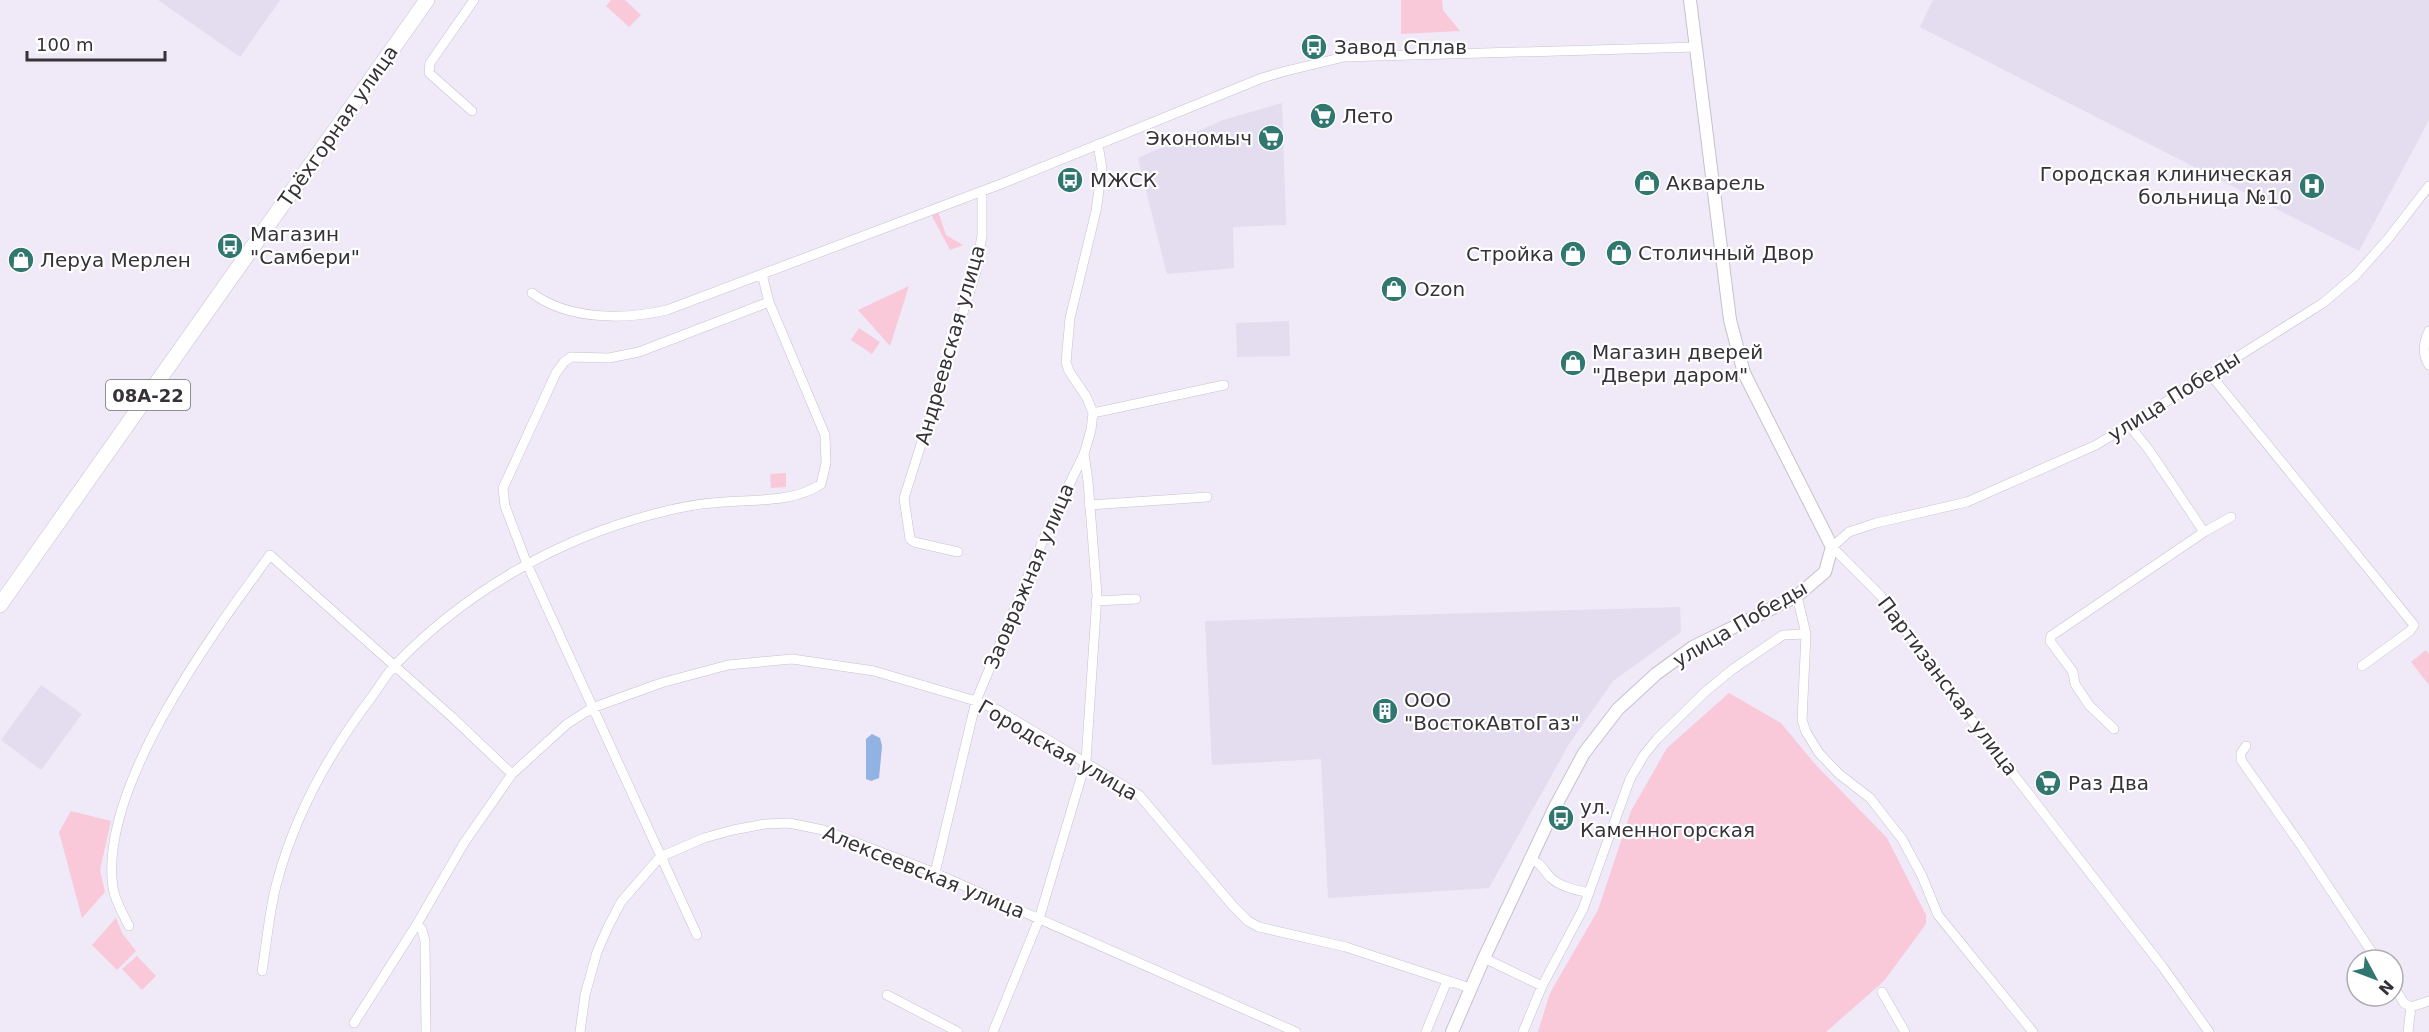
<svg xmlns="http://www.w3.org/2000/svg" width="2429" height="1032" viewBox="0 0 2429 1032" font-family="'DejaVu Sans',sans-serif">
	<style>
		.built { fill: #e4dcef }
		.green { fill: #f9c9da }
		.water { fill: #92b2e3 }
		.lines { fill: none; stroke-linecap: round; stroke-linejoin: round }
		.minor-casing { stroke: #c7c1ce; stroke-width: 10 }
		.tertiary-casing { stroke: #c7c1ce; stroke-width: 14 }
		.trunk-casing { stroke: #c7c1ce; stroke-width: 16 }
		.minor { stroke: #fff; stroke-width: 9 }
		.tertiary { stroke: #fff; stroke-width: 12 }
		.trunk { stroke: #fff; stroke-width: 15 }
		.labels { text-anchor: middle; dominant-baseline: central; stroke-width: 4.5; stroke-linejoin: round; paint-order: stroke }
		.shield { fill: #fff; stroke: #727074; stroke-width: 1.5 }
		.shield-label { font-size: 18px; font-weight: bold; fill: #353238 }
		.poi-label { font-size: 20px; fill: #353238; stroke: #fff; text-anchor: start }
		.street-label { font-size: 20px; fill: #353238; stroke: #fff }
	</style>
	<rect width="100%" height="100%" fill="#f0e9f7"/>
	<path class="built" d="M158 0H280L240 57Z
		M1933 0H2429V120L2359 251 1920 27Z
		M1282 103 1286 225 1233 227 1234 268 1167 274 1138 158 1223 120Z
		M1289 321 1290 356 1237 357 1236 323Z
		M1680 607 1681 632 1613 681 1569 744 1489 888 1328 898 1321 759 1212 765 1205 621Z
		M41 685 82 714 41 770 1 740Z"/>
	<path class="green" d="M611 0H625L641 15 629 27 606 6Z
		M1401 0H1442L1443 10 1460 31 1401 34Z
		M938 211 946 235 963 245 950 250 933 218 932 214Z
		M909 286 890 346 858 310Z
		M859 328 880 342 872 354 851 340Z
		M786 473V487L771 488 770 474Z
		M2426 650 2429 654V685L2411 662Z
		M1729 693 1781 723 1815 764 1887 838 1926 915V924L1884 981 1826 1032H1538L1550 993 1598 910 1631 811 1667 748Z
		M71 811 111 821 100 870 105 892 82 918 59 832Z
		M116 918 122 933 136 951 117 970 92 945Z
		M137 956 156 976 142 990 122 969Z"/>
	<path class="water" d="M872 734 880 738 882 746 879 778 871 781 866 779V739Z"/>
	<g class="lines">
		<g class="minor-casing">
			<path id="minor" d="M472 111 429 73 430 63 474 0
				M532 293C568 320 624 320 667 310L1001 184 1262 78 1286 71 1344 57 1696 47
				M2429 331C2423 343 2422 354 2429 365
				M2210 374 2414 625 2410 631 2362 666
				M1093 413 1224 385
				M1089 505 1207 497
				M2204 532 2231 517
				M958 552 914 542 910 539 904 498 976 272 982 235V191
				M1797 596 1806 634 1802 720 1806 732 1819 753 1839 774 1870 798 1902 839 1922 876 1938 915 2033 1032
				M1096 601 1136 599
				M2114 729 2089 705 2075 684 2073 672 2050 641 2051 636 2204 532 2149 450 2129 425
				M2246 746 2241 753V760L2300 844 2377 960
				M1529 859C1541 862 1543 870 1551 878 1561 887 1576 890 1589 893
				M935 873 976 701 1049 526 1084 454 1091 430 1093 413 1087 398 1069 371 1066 362 1070 318 1096 211 1102 169 1098 144
				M417 924 422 930 425 941 426 1032
				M129 926C123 914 115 901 113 888 98 788 213 633 270 555L452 717 512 774
				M697 935 527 564 505 506 503 488 556 373 564 362 571 357 609 358 639 352 769 302
				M1484 958 1542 986
				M262 971C267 942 269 911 277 882 295 815 329 753 371 698 379 687 386 675 395 665 460 597 547 545 636 519 660 512 687 505 712 503 745 499 793 504 821 484L826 463 825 435 769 302 762 274
				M2393 985 2404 1003 2411 1007 2429 1001
				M1882 992 1905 1032
				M887 995 958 1032
				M354 1023 417 924 464 843 512 774 567 724 592 708 661 683 728 665 792 659 874 671 976 701 998 710 1139 795 1233 906 1248 921 1259 927 1346 947 1470 988
				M580 1032 585 995 597 952 608 927 621 902 660 857 704 838 733 830 765 824 789 823 823 830 935 873 1296 1032
				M993 1032 1039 919 1086 761 1097 595 1088 481 1084 454
				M1426 1032 1447 981
				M1523 1032 1542 986 1583 909 1630 779 1644 755 1657 739 1705 692 1733 669 1783 635 1806 634
				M2209 1032 2162 966 1946 687 1880 595 1832 547 1849 532 1876 523 1967 502 2096 445 2129 425 2323 303 2355 276 2387 240 2429 186
				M2408 1032 2411 1007"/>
		</g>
		<g class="tertiary-casing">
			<path id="tertiary" d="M1452 1032 1484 958 1555 807 1584 753 1618 709 1656 674 1693 647 1797 596 1825 572 1832 547 1744 373 1730 320 1690 0"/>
		</g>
		<g class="trunk-casing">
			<path id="trunk" d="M0 605 427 0"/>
		</g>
		<use href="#minor" class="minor"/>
		<use href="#tertiary" class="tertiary"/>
		<use href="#trunk" class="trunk"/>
	</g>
	<defs>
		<g id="bus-disc" transform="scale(1.35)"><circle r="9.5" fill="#30776f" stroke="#fff"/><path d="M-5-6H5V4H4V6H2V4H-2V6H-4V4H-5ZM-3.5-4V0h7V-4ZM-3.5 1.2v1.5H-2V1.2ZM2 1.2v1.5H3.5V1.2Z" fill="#fff"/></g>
		<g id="supermarket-disc" transform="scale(1.35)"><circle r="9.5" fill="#30776f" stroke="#fff"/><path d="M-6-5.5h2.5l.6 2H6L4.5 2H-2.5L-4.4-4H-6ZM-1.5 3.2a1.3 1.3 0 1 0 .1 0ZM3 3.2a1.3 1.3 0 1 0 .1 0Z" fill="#fff"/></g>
		<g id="shop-disc" transform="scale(1.35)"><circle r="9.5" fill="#30776f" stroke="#fff"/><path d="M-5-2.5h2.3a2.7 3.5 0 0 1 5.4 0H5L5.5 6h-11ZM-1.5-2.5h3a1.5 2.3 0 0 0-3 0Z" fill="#fff"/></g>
		<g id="hospital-disc" transform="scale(1.35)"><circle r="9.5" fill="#30776f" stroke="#fff"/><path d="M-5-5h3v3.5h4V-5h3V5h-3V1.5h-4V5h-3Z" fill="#fff"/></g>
		<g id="building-disc" transform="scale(1.35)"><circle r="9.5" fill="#30776f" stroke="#fff"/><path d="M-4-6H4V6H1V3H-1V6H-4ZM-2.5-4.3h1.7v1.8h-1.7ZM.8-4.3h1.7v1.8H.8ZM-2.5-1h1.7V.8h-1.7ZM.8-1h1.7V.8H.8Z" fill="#fff"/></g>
	</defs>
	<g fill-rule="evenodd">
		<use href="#bus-disc" x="1314" y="47"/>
		<use href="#supermarket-disc" x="1323" y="116"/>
		<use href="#supermarket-disc" x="1271" y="138"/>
		<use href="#bus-disc" x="1070" y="180"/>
		<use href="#shop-disc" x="1647" y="183"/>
		<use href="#hospital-disc" x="2312" y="186"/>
		<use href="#bus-disc" x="230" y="246"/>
		<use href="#shop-disc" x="1619" y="253"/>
		<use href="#shop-disc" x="1573" y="254"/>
		<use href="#shop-disc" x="21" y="260"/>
		<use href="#shop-disc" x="1394" y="289"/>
		<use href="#shop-disc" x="1573" y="363"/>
		<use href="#building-disc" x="1385" y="711"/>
		<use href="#supermarket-disc" x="2048" y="783"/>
		<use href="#bus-disc" x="1561" y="818"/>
	</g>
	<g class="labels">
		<rect class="shield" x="106" y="380" width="84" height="30" rx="4.5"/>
		<g class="shield-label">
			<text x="148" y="395">08А-22</text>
		</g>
		<g class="poi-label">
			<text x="1334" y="47">Завод Сплав</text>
			<text x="1342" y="116">Лето</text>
			<text x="1252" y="138" text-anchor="end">Экономыч</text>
			<text x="2292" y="174" text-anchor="end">Городская клиническая<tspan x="2292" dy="23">больница №10</tspan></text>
			<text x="1090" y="180">МЖСК</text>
			<text x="1666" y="183">Акварель</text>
			<text x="250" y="234">Магазин<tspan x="250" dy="23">"Самбери"</tspan></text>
			<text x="1638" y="253">Столичный Двор</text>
			<text x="1554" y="254" text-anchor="end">Стройка</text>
			<text x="40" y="260">Леруа Мерлен</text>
			<text x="1414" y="289">Ozon</text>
			<text x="1592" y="352">Магазин дверей<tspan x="1592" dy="23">"Двери даром"</tspan></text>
			<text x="1404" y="700">ООО<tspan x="1404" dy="23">"ВостокАвтоГаз"</tspan></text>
			<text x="2068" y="783">Раз Два</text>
			<text x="1580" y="807">ул.<tspan x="1580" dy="23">Каменногорская</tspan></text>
		</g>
		<g class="street-label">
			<text transform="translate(338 126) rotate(-55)">Трёхгорная улица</text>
			<text transform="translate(950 345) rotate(-74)">Андреевская улица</text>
			<text transform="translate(2174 396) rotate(-32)">улица Победы</text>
			<text transform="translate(1029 576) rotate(-67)">Заовражная улица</text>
			<text transform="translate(1740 624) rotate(-30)">улица Победы</text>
			<text transform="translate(1948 686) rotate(53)">Партизанская улица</text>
			<text transform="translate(1058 750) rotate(30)">Городская улица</text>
			<text transform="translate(924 872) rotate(22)">Алексеевская улица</text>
		</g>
	</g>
	<g transform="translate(2375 978) rotate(131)"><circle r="28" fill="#ffffff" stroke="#aeadaf" stroke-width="1.5"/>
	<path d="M0-4.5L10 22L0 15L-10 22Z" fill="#30776f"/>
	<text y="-9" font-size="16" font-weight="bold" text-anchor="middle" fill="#353238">N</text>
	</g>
	<path d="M27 51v9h138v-9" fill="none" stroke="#353238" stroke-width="3"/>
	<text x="36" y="51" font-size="18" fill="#353238" stroke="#ffffff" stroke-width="4.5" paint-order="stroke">100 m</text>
</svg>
